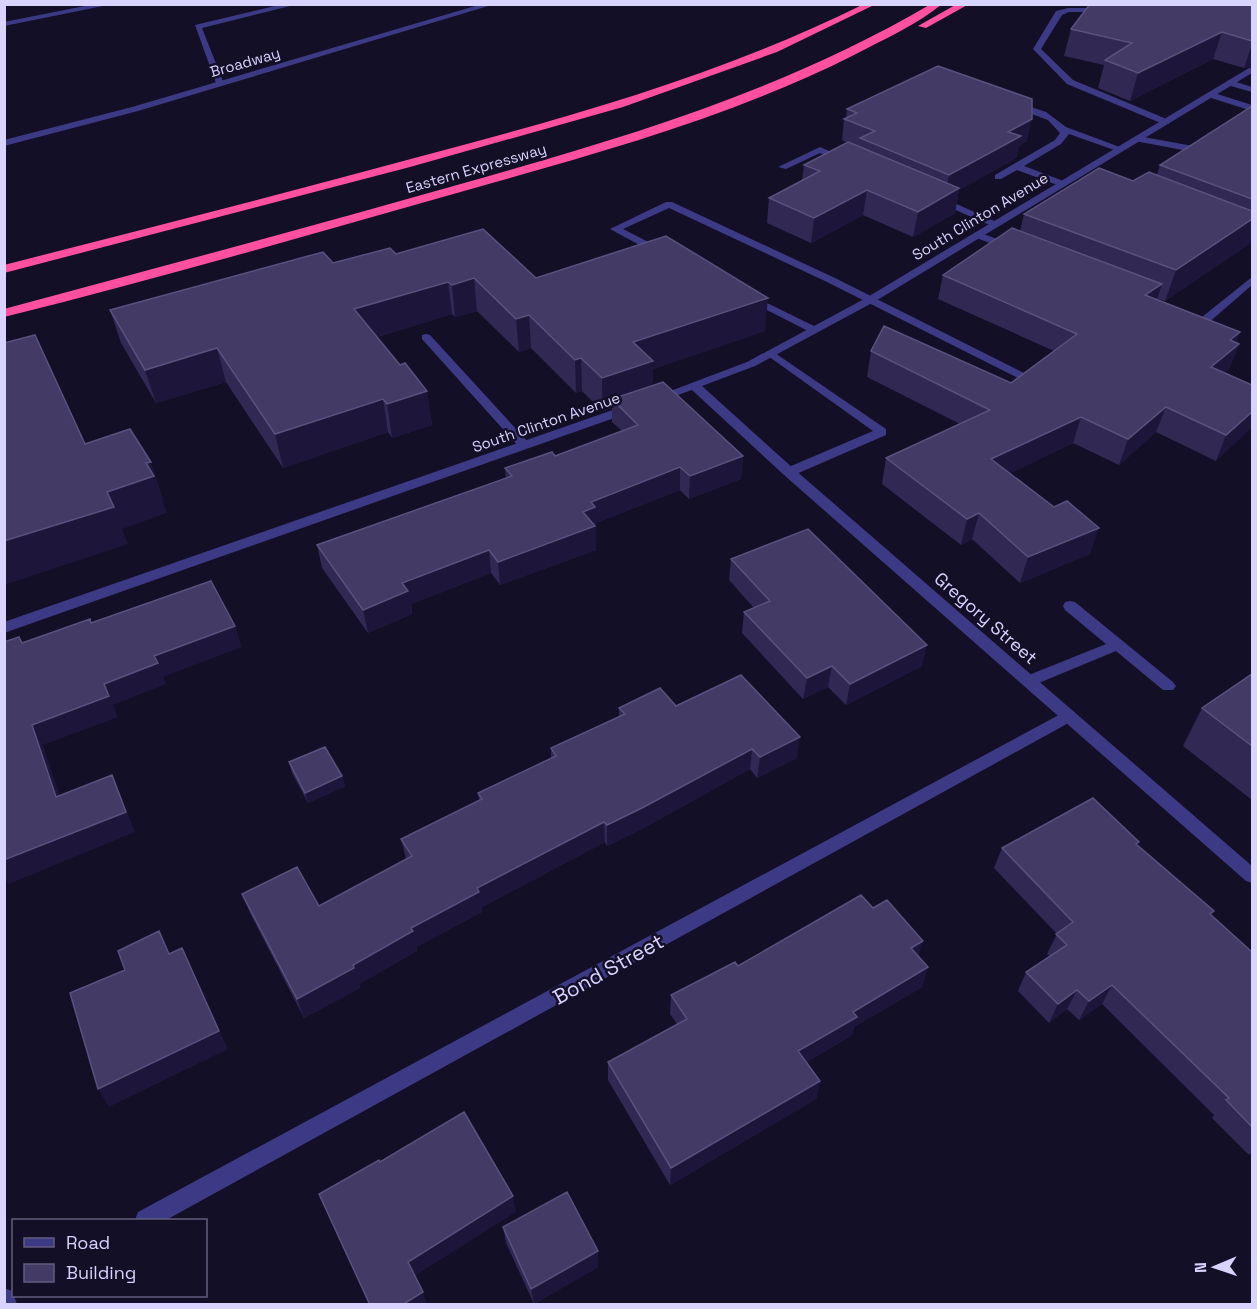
<svg xmlns="http://www.w3.org/2000/svg" width="1257" height="1309" viewBox="0 0 1257 1309" font-family="'Space Grotesk',sans-serif">
	<style>
		.lines { fill: none; stroke-linecap: round; stroke-linejoin: round }
		.service { fill: #3d3a85; fill-rule: evenodd }
		.minor { fill: #3d3a85; fill-rule: evenodd }
		.tertiary { fill: #3d3a85; fill-rule: evenodd }
		.motorway { fill: #ff4fa3; fill-rule: evenodd }
		.wall { fill: #312854 }
		.shaded-wall { fill: #1d163a }
		.building { fill: #433a66; stroke: #5a527e; stroke-width: 1.5 }
		.labels { text-anchor: middle; dominant-baseline: central; stroke-width: 5; stroke-linejoin: round; paint-order: stroke }
		.far-street-label { font-size: 15px; fill: #d9d4ff; stroke: #130f26 }
		.street-label { font-size: 18px; fill: #d9d4ff; stroke: #130f26 }
		.near-street-label { font-size: 21px; fill: #d9d4ff; stroke: #130f26 }
	</style>
	<rect width="100%" height="100%" fill="#130f26"/>
	<g class="lines">
		<path class="service" d="M283 4H298L202 28 224 84 217 86 195 25Z
			M1121 4H1129L1125 12H1069L1062 15 1041 49 1073 80 1169 120V124H1163L1067 84 1033 49 1056 11 1068 8H1119Z
			M1230 80 1252 87V92L1227 85V81Z
			M1211 92 1252 105V111L1208 97 1207 95Z
			M1013 101 1046 112 1066 127 1125 149 1117 151 1069 134 1061 144 1024 166 1066 182V186H1060L1017 170 1001 179H995V175L1055 140 1060 133 1048 120 1010 106 1009 104Z
			M1138 136 1204 148 1209 151 1204 154 1135 141 1133 139Z
			M820 147 852 161 847 164 820 153 786 169 778 167Z
			M935 197H941L1001 224 992 226 935 201Z
			M666 202H672L835 278 1028 375 1026 378H1018L827 282 669 208 623 229 664 250V254H656L610 229Z
			M978 232 1016 246 1017 248 1008 250 974 237V233Z
			M1252 277V285L1207 324H1199L1182 316 1188 313 1202 317Z
			M751 295 818 328 820 330 818 332H810L747 300 746 298Z
			M426 334 430 335 528 442V448H520L422 339V335Z
			M772 351 886 429V435L794 475H784L783 472 784 469 873 431 768 356 766 354Z
			M1070 601 1075 602 1173 682 1176 686 1173 690H1163L1116 651 1034 685H1024L1021 681 1024 677 1106 644 1065 610 1063 606 1065 602Z"/>
		<path class="minor" d="M95 4H113L4 26V22Z
			M1068 710 1074 712 1076 716 1074 720 166 1220H135L138 1212Z"/>
		<path class="tertiary" d="M482 4H495L138 111 4 146V140L132 107Z
			M1249 68H1252V73L874 302 755 366 702 386 794 469 1252 866V883L1246 881 784 475 692 390 658 402 652 398 747 362 866 298Z
			M630 404 634 405V411L4 633V622Z
			M4 1288 12 1291 17 1304H4Z"/>
		<path class="motorway" d="M864 4H876L777 52 623 107 410 167 4 273V265C144 229 283 194 422 156 573 116 723 74 864 4Z
			M931 4H942C917 25 884 39 856 54 734 116 602 152 471 189 316 233 161 278 4 317V309C153 269 302 229 450 187 620 139 777 94 931 4Z
			M957 4H969L926 28 918 26Z"/>
	</g>
	<path class="wall" d="M1252 4V67V66L1244 68 1213 59 1130 101 1098 88 1104 65 1064 56 1071 29Z
		M1252 106V242L1165 301 1158 299 1157 300 1240 332 1236 342 1239 344 1229 369 1225 372 1252 385 1216 461 1156 432 1119 465 1073 443 1010 473 1090 554 1020 583 972 539 961 545 882 484 886 458 960 424 867 377 871 351 1011 383 1054 351 938 299 943 275 1020 231 1024 214 1157 175 1160 165Z
		M847 109 1027 141 1019 146 1016 158 959 190 955 213 913 237 863 215 811 243 767 223 769 198 802 180 804 165 847 143 842 140 844 119 846 118Z
		M396 254 536 278 765 331 653 369 652 385 743 456 741 479 689 499 680 490 596 523V550L500 585 491 573 411 604 412 614 368 633 322 568 317 545 506 478 505 468 555 456 622 431 612 422V408L602 411 582 391 576 393 531 348 519 352 477 311 455 317 452 314 377 337 400 365 427 391 432 425 392 438 388 432 283 468 226 382 156 403 121 343 110 310 333 263Z
		M731 559 922 666 846 705 828 687 803 699 742 633 744 612 754 608 729 580Z
		M1252 674V800L1183 746 1202 708Z
		M676 706 797 758 757 778 750 769 642 829 607 846 605 842 482 907V912L416 947 417 951 359 984 360 988 304 1018 250 913 242 894 319 906 406 859 401 839 479 800 478 793 551 758V748L619 717V708Z
		M289 762 342 776 345 786 308 803 292 773Z
		M1138 846 1214 911 1211 915 1252 952V1152L1249 1155 1212 1118 1214 1115 1102 1004 1079 1020 1067 1009 1049 1023 1018 991 1026 972 1050 956 1047 954 1057 934 994 868 1002 848Z
		M918 957 928 967 922 987 854 1027 852 1035 807 1062 820 1081 816 1099 670 1185 608 1080V1062L677 1024 670 1014 671 995 738 966Z
		M503 1227 598 1267 534 1304 506 1243Z"/>
	<path class="shaded-wall" d="M1222 32 1213 59 1130 101 1138 73Z
		M1252 44V66L1244 68Z
		M1032 119 1027 141 1019 146 1016 158 959 190 955 213 913 237 918 212 945 196 949 175 1008 132Z
		M867 190 863 215 811 243 814 218Z
		M1252 219V242L1165 301 1176 270Z
		M474 278 477 311 455 317 452 285Z
		M448 282 452 314 360 342 354 309Z
		M1162 284 1154 309 1145 295Z
		M768 298 765 331 653 369 652 394 612 399V408L602 411V378L633 342Z
		M529 315 531 348 519 352 516 319Z
		M1240 332 1234 348 1239 344 1229 369 1201 392 1211 367 1230 340Z
		M217 348 226 382 156 403 145 370Z
		M581 358 582 391 576 393 575 360Z
		M427 391 432 425 392 438 387 404Z
		M383 399 388 432 283 468 275 434Z
		M1166 407 1156 432 1119 465 1128 439Z
		M1252 412V428L1216 461 1226 435Z
		M1081 417 1073 443 985 485 991 459Z
		M743 456 741 479 689 499 690 476Z
		M151 462 163 499H162L167 513 122 529 128 544 4 585V541L146 463Z
		M680 467V490L596 523V550L500 585 498 562 583 512 591 502Z
		M979 513 972 539 961 545 967 519Z
		M1099 528 1090 554 1020 583 1028 557Z
		M489 550 491 573 411 604 412 614 368 633 363 610 402 583Z
		M235 626 242 647 163 677 166 684 113 705 118 717 43 745 67 817 56 797 32 725 154 656Z
		M927 645 922 666 846 705 850 684Z
		M832 666 828 687 803 699 807 678Z
		M800 737 797 758 757 778 760 757Z
		M752 749 750 769 642 829 607 846V825Z
		M112 775 121 796 135 832 9 884 4 877V860Z
		M342 776 345 786 308 803 305 793Z
		M604 822 605 842 482 907V912L416 947 417 951 359 984 360 988 304 1018 297 999 477 888Z
		M923 941 917 961 911 948Z
		M182 948 228 1049 109 1107 98 1089Z
		M928 967 922 987 854 1027 852 1035 795 1069 798 1051 853 1012Z
		M1112 985 1102 1004 1079 1020 1089 1001Z
		M1077 990 1067 1009 1049 1023 1058 1004Z
		M820 1081 816 1099 670 1185 671 1168Z
		M513 1196 516 1212 413 1277 408 1262Z
		M598 1251V1267L534 1304 531 1289Z
		M423 1292 427 1305H406L405 1303Z"/>
	<path class="building" d="M1090 4H1252V41L1222 32 1138 73 1105 60 1132 43 1071 29Z
		M938 66 1032 99V119L1008 132 1021 136 949 175 860 138 875 131 844 119 857 113 847 109Z
		M1252 106V199L1160 165Z
		M848 142 959 188 918 212 867 190 814 218 769 198 820 171 804 165Z
		M1099 168 1133 181 1149 172 1252 211V219L1176 270 1024 214Z
		M1012 228 1162 284 1145 295 1240 332 1230 340 1239 344 1211 367 1252 385V412L1226 435 1166 407 1128 439 1081 417 991 459 1054 507 1067 501 1099 528 1028 557 979 513 967 519 886 458 990 410 871 351 884 326 1011 383 1077 334 943 275Z
		M483 229 536 278 666 236 768 298 633 342 653 361 602 378 581 358 575 360 529 315 516 319 474 278 452 285 448 282 354 309 400 365 405 363 427 391 387 404 383 399 275 434 217 348 145 370 110 310 323 252 333 263 390 248 396 254Z
		M35 335 85 444 130 429 151 462 146 463 154 476 107 492 114 507 4 541V343Z
		M663 382 743 456 690 476 680 467 591 502 595 507 583 512 595 526 498 562 489 550 402 583 408 591 363 610 317 545 512 476 505 468 552 452 555 456 638 425 612 399Z
		M808 529 927 645 850 684 832 666 807 678 744 612 770 601 731 559Z
		M211 581 235 626 154 656 158 663 104 684 109 696 32 725 56 797 112 775 126 812 4 860V642L19 637 22 643 90 619 91 623Z
		M1252 674V746L1202 708Z
		M741 675 800 737 760 757 752 749 642 808 607 825 604 822 477 888 479 892 411 928 413 931 353 965 354 968 297 999 242 894 297 867 319 906 412 856 401 839 482 799 478 793 556 756 551 748 625 714 619 708 660 688 676 706Z
		M325 747 342 776 305 793 289 762Z
		M1093 798 1139 842 1136 844 1214 911 1210 914 1252 952V1127L1226 1100 1229 1098 1112 985 1089 1001 1077 990 1058 1004 1026 972 1067 945 1056 934 1073 922 1002 848Z
		M861 895 873 908 887 900 923 941 911 948 928 967 853 1012 857 1017 798 1051 820 1081 671 1168 608 1062 687 1019 671 995 735 962 738 966Z
		M159 931 169 954 182 948 219 1031 98 1089 70 993 125 970 118 951Z
		M464 1112 513 1196 408 1262 423 1292 405 1303 406 1305H370L319 1194 379 1160 380 1162Z
		M567 1192 598 1251 531 1289 503 1227Z"/>
	<g class="labels">
		<g class="far-street-label">
			<text transform="translate(245 62) rotate(-16)">Broadway</text>
			<text transform="translate(476 168) rotate(-16)">Eastern Expressway</text>
			<text transform="translate(980 216) rotate(-31)">South Clinton Avenue</text>
			<text transform="translate(546 422) rotate(-19)">South Clinton Avenue</text>
		</g>
		<g class="street-label">
			<text transform="translate(986 618) rotate(41)">Gregory Street</text>
		</g>
		<g class="near-street-label">
			<text transform="translate(608 969) rotate(-29)">Bond Street</text>
		</g>
	</g>
	<rect width="1257" height="1309" fill="none" stroke="#d9d4ff" stroke-width="12"/>
	<rect x="12" y="1219" width="195" height="78" fill="#130f26" stroke="#625e7d" stroke-width="1.5"/>
	<rect x="24" y="1238" width="30" height="9" fill="#3d3a85" stroke="#625e7d" stroke-width="1.5"/>
	<text x="66" y="1249" font-size="18" fill="#d9d4ff">Road</text>
	<rect x="24" y="1264" width="30" height="18" fill="#433a66" stroke="#625e7d" stroke-width="1.5"/>
	<text x="66" y="1279" font-size="18" fill="#d9d4ff">Building</text>
	<g transform="translate(1215 1267) rotate(268)" stroke="#130f26" stroke-width="4.5" paint-order="stroke">
	<path d="M0-4.5L10 22L0 15L-10 22Z" fill="#d9d4ff"/>
	<text y="-9" font-size="16" font-weight="bold" text-anchor="middle" fill="#d9d4ff">N</text>
	</g>
</svg>
